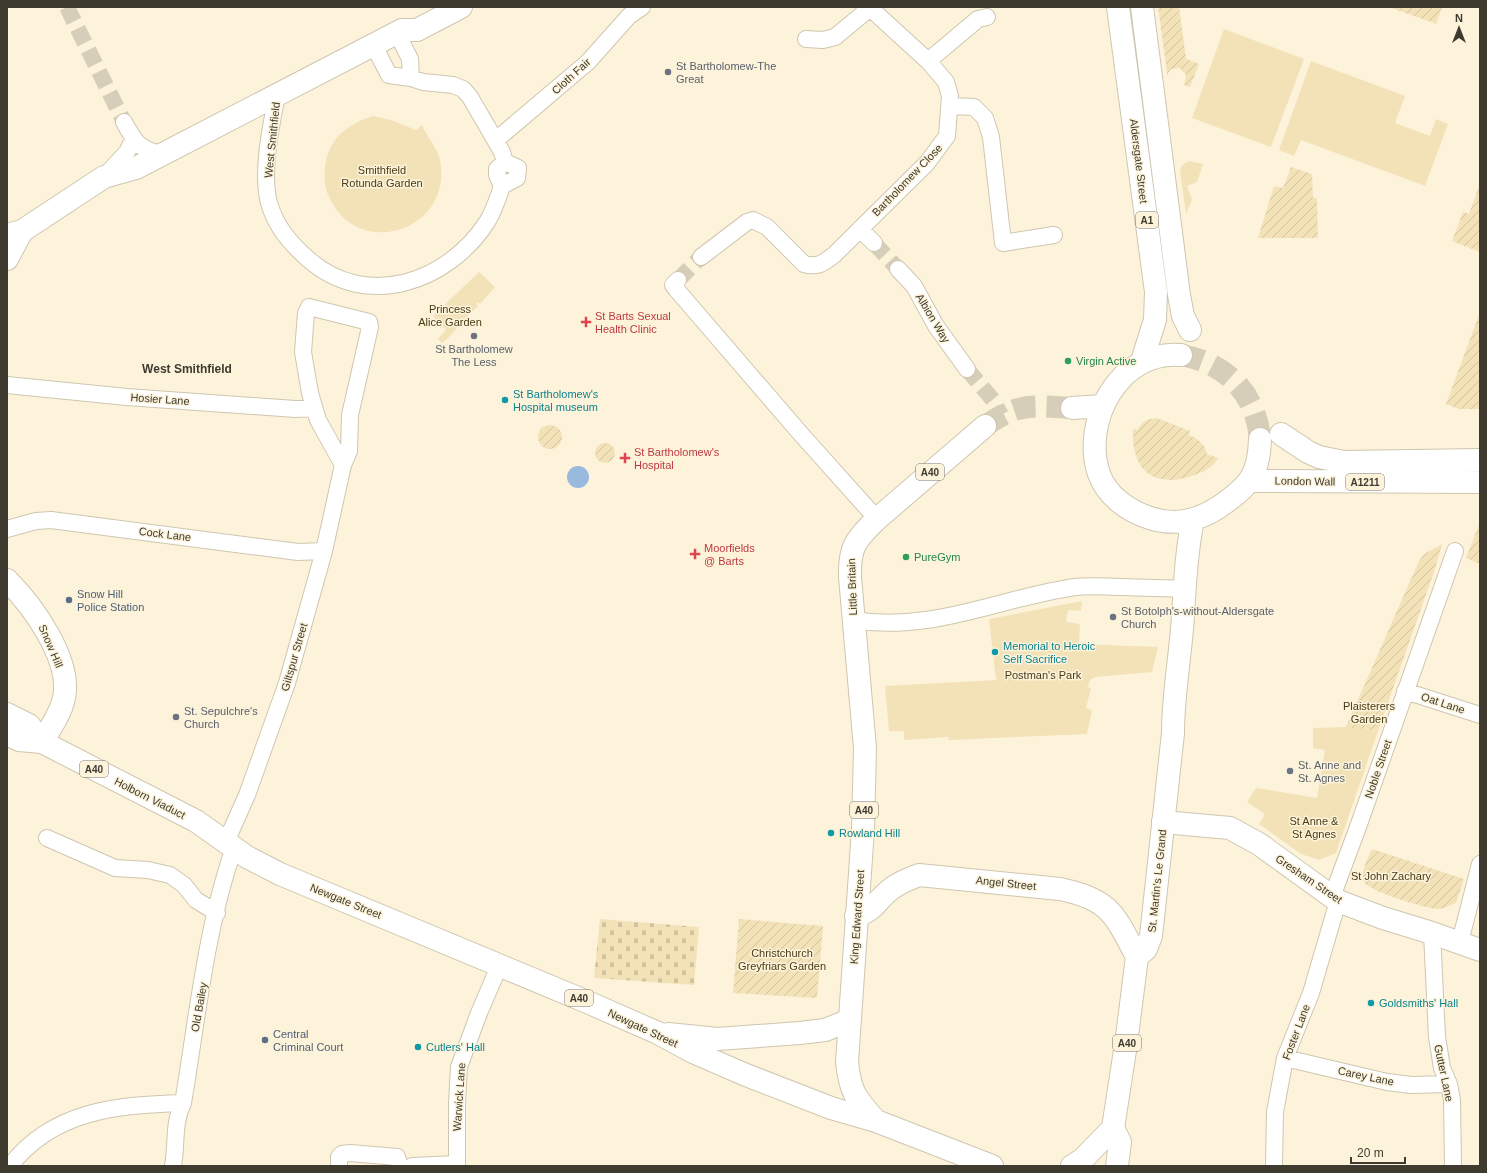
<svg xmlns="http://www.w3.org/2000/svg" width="1487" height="1173" viewBox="0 0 1487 1173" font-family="Arial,sans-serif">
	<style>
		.green { fill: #f3e2b8 }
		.cemetery { fill: url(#cemetery-stones) }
		.garden { fill: url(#garden-furrows) }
		.water { fill: #98badf }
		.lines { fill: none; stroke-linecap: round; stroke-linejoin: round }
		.street-tunnel { stroke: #d6ceb8; stroke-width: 16; stroke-dasharray: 16 8; stroke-linecap: butt }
		.primary-tunnel { stroke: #d6ceb8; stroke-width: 22; stroke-dasharray: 22 11; stroke-linecap: butt }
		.street-casing { stroke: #cfc6af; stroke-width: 18 }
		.secondary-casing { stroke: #cfc6af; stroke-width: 24 }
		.primary-casing { stroke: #cfc6af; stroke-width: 24 }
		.street { stroke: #fff; stroke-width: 16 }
		.secondary { stroke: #fff; stroke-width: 22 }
		.primary { stroke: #fff; stroke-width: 22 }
		.worship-dot { fill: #6b7280; stroke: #fcf3da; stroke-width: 1.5 }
		.health-dot { fill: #e0444e; stroke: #fcf3da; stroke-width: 1.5 }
		.leisure-dot { fill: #2e9e5b; stroke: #fcf3da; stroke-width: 1.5 }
		.culture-dot { fill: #0f9aa8; stroke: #fcf3da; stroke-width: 1.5 }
		.service-dot { fill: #5c6f8a; stroke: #fcf3da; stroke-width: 1.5 }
		.labels { text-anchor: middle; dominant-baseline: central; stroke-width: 3; stroke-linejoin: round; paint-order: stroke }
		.shield { fill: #fcf3da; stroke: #777263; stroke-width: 1 }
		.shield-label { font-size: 10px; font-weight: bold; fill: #3e3a30 }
		.worship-label { font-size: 11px; fill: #5b616d; stroke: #fcf3da; text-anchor: start }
		.street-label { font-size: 11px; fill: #3e3a30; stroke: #fcf3da }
		.park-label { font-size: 11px; fill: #493b15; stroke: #fcf3da }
		.health-label { font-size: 11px; fill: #be3a42; stroke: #fcf3da; text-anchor: start }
		.leisure-label { font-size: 11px; fill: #27864d; stroke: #fcf3da; text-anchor: start }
		.culture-label { font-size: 11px; fill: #0d838f; stroke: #fcf3da; text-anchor: start }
		.service-label { font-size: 11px; fill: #4e5e75; stroke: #fcf3da; text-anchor: start }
		.neighbourhood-label { font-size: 12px; font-weight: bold; fill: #3e3a30; stroke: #fcf3da }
	</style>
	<defs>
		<pattern id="cemetery-stones" width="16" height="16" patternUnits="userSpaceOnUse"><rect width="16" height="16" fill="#f3e2b8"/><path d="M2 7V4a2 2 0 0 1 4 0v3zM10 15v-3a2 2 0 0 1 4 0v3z" fill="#d1c39e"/></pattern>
		<pattern id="garden-furrows" width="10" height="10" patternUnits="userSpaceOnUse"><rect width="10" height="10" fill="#f3e2b8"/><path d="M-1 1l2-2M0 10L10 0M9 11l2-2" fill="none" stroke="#d1c39e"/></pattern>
	</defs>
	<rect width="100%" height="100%" fill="#fcf3da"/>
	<path class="green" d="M1224 29 1304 59 1271 147 1192 118Z
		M1311 61 1405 96 1395 123 1430 136 1436 119 1448 124 1425 186 1301 140 1294 156 1279 150Z
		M373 116 391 120 416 130 422 125C428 139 440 150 441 166 448 232 359 259 330 199 324 188 323 174 326 161 331 136 350 123 373 116Z
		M1189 161 1203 164 1197 182 1187 186 1192 200 1186 214 1180 170 1182 165Z
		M479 272 495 287 480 304 478 302 476 304 478 306 473 311 470 310 471 312 464 320H461L463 322 458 327 457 326V328L450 336 449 334V337L442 343 438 339 446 330 433 316Z
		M1082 601 1081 611 1068 610 1066 622 1080 624 1079 644 1158 647 1152 672 1095 677 1090 680 1088 687 1091 688 1086 708 1092 710 1087 734 949 740 948 737 904 740V731H889L885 686 996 680 989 619Z
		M1347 727 1378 731 1336 853 1319 860 1301 854 1259 824 1265 814 1247 802 1256 788 1317 798 1325 750 1313 748V728Z"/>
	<path class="cemetery" d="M600 919 699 927 694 985 594 978Z"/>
	<path class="garden" d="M1158 7H1179L1186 59 1199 64 1190 87 1184 85 1186 75 1180 68 1171 69 1168 73V79Z
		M1389 7H1442L1436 24Z
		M1291 167 1312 174 1313 198H1317L1318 238H1258L1274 186 1283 188Z
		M1480 183V252L1452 241 1463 212 1469 214Z
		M1480 312V409H1459L1446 404Z
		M1157 418 1190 431 1189 435C1199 440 1204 443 1207 454L1218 458C1212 469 1203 472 1192 476 1152 489 1131 469 1133 429L1137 430C1143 421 1147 419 1157 418Z
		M538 437a12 12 0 1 1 24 0a12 12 0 1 1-24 0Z
		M595 453a10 10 0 1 1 20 0a10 10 0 1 1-20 0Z
		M1480 522V564L1466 558Z
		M1442 544 1435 569 1378 731 1346 727 1418 563 1424 554Z
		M1372 849 1464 879 1456 903C1451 905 1444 909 1438 909 1427 909 1368 891 1364 882 1360 872 1368 858 1372 849Z
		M739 919 823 926 817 998 733 993Z"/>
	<path class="water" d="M567 477a11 11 0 1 1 22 0a11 11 0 1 1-22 0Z"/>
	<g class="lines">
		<path class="street-tunnel" d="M67 7 124 122
			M874 243 898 269
			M678 280 701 257
			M967 369 993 400 1001 415"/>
		<path class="primary-tunnel" d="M1181 355C1225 363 1256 392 1260 439
			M985 426C1020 402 1031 406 1072 408"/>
		<g class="street-casing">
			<path id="street" d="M397 33 410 59 411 78
				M374 46 389 75 411 78 423 82 453 85 463 89 470 97 484 121 502 152 505 162
				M928 61 978 19 987 17
				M277 95C271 126 261 172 269 203 276 227 290 243 308 259 367 311 448 282 487 222 494 211 498 198 502 186L517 178 518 168 505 162
				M950 106 974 107 985 118 991 137 1003 243 1054 235
				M124 122C134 141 139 150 162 154
				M496 140 588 62 629 16 642 7
				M104 177 127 152 133 140
				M502 186 497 175V169L505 162
				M860 229 874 243
				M701 257 747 222 753 220 767 227 804 264C818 268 823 263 834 255L927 163 947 136 950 96 946 82 928 61 870 8 835 37 823 40 806 39
				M898 269 914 286 936 326 967 369
				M678 280 673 285 676 289 800 433 877 519
				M7 385 127 397 295 409 314 408
				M7 529 36 521 51 520 298 552 324 551
				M853 620C932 633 999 598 1075 587 1091 585 1108 587 1124 587 1144 588 1164 588 1185 589
				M1405 691 1480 715
				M47 838 115 868 148 870 170 875 184 885 196 900 217 913
				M226 842 247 795 287 683 324 551 343 465 349 451 350 415 370 327 369 322 309 307 306 313 303 352 310 393 318 420 343 465
				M1332 897 1358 827 1455 551
				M1432 933 1437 1037 1442 1068 1449 1084 1452 1100 1453 1166
				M1460 942 1480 864
				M1285 1058 1387 1082 1411 1085 1449 1084
				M10 1166C53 1110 118 1105 183 1103
				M173 1166C177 1144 173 1123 183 1103 197 1020 206 927 234 848
				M339 1166V1157L342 1154 350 1153 397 1157 400 1166
				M412 1166 457 1164
				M457 1166V1103L459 1067 479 1013 500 964
				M1274 1166 1275 1112 1285 1058 1311 993 1338 901"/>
		</g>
		<g class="secondary-casing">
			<path id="secondary" d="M7 235 22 231 104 177 136 168 402 30H417L461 7
				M7 259 22 231
				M7 580C33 606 72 660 64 698 61 713 50 729 42 742
				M1163 822 1230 828 1259 844 1338 901 1383 918 1432 933 1480 950
				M856 916C877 909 875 901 891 889 900 882 909 879 919 875L1060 889C1110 899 1115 915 1137 957
				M1113 1128 1120 1142 1117 1166"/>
		</g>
		<g class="primary-casing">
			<path id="primary" d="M1118 7 1156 292 1155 320 1142 361
				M1142 7 1179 295 1183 316 1190 330
				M1181 355C1120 349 1081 421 1099 474 1107 496 1128 511 1150 518 1174 526 1198 521 1219 507 1249 486 1259 476 1260 439
				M1072 408 1102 406
				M1281 434 1308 452 1319 457 1344 462 1480 460
				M1249 481 1480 482
				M7 714 29 725 42 742
				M7 734 19 740 42 742 196 821 247 857 280 874 585 1001 658 1033 693 1052 746 1075 831 1108 876 1121 992 1166
				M668 1034 718 1039 800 1033 825 1030 850 1020
				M876 1121C856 1099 850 1092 847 1062L863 829 865 748 850 577C849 547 856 539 877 519L985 426
				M1072 1166 1083 1159 1113 1128 1126 1044 1137 957 1146 949 1151 936 1173 733C1173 698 1179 664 1182 629 1185 593 1185 556 1193 520"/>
		</g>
		<use href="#street" class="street"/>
		<use href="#secondary" class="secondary"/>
		<use href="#primary" class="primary"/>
	</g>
	<g class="worship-dot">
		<circle cx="668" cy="72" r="4"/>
		<circle cx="474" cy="336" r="4"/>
		<circle cx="1113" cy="617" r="4"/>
		<circle cx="176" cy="717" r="4"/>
		<circle cx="1290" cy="771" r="4"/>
	</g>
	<g class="health-dot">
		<path d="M584 316h4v4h4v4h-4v4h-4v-4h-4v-4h4z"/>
		<path d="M623 452h4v4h4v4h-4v4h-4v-4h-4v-4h4z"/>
		<path d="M693 548h4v4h4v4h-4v4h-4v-4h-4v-4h4z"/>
	</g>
	<g class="leisure-dot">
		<circle cx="1068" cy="361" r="4"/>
		<circle cx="906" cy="557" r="4"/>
	</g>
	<g class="culture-dot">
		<circle cx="505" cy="400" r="4"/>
		<circle cx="995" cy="652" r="4"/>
		<circle cx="831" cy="833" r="4"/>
		<circle cx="1371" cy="1003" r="4"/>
		<circle cx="418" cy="1047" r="4"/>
	</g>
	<g class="service-dot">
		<circle cx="69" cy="600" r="4"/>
		<circle cx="265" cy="1040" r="4"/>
	</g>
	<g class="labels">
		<g class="shield">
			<rect x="1136" y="212" width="22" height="16" rx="3"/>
			<rect x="916" y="464" width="28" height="16" rx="3"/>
			<rect x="1346" y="474" width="38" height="16" rx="3"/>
			<rect x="80" y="761" width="28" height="16" rx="3"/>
			<rect x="850" y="802" width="28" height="16" rx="3"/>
			<rect x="565" y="990" width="28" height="16" rx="3"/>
			<rect x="1113" y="1035" width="28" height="16" rx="3"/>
		</g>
		<g class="shield-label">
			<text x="1147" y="220">A1</text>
			<text x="930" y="472">A40</text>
			<text x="1365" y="482">A1211</text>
			<text x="94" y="769">A40</text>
			<text x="864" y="810">A40</text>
			<text x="579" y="998">A40</text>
			<text x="1127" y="1043">A40</text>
		</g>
		<g class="worship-label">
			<text x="676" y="66">St Bartholomew-The<tspan x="676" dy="13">Great</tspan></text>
			<text x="474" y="349" text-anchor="middle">St Bartholomew<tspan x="474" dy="13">The Less</tspan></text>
			<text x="1121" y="611">St Botolph's-without-Aldersgate<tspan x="1121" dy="13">Church</tspan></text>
			<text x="184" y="711">St. Sepulchre's<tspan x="184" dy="13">Church</tspan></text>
			<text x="1298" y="765">St. Anne and<tspan x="1298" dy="13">St. Agnes</tspan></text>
		</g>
		<g class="street-label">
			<text transform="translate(571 76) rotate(-42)">Cloth Fair</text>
			<text transform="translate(272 140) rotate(-84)">West Smithfield</text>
			<text transform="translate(1139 161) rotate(83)">Aldersgate Street</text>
			<text transform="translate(907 180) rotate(-46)">Bartholomew Close</text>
			<text transform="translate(933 318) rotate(59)">Albion Way</text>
			<text transform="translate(160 399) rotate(4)">Hosier Lane</text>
			<text transform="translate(1305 481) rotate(1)">London Wall</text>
			<text transform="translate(165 534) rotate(7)">Cock Lane</text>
			<text transform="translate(852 587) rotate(-92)">Little Britain</text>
			<text transform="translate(51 646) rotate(67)">Snow Hill</text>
			<text transform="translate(294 657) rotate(-74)">Giltspur Street</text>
			<text transform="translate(1443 703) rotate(18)">Oat Lane</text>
			<text transform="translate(1378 769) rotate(-71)">Noble Street</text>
			<text transform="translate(150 798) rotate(27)">Holborn Viaduct</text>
			<text transform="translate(1309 879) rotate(34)">Gresham Street</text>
			<text transform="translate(1157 881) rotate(-84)">St. Martin's Le Grand</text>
			<text transform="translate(1006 883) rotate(6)">Angel Street</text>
			<text transform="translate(346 901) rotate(22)">Newgate Street</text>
			<text transform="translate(857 917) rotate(-86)">King Edward Street</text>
			<text transform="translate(199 1007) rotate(-80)">Old Bailey</text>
			<text transform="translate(643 1028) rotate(25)">Newgate Street</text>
			<text transform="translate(1296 1032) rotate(-69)">Foster Lane</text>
			<text transform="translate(1444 1073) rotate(78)">Gutter Lane</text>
			<text transform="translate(1366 1076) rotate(12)">Carey Lane</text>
			<text transform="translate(459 1097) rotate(-86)">Warwick Lane</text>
		</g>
		<g class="park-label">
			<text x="382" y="170">Smithfield<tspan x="382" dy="13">Rotunda Garden</tspan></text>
			<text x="450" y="309">Princess<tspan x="450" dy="13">Alice Garden</tspan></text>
			<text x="1043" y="675">Postman's Park</text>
			<text x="1369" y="706">Plaisterers<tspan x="1369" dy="13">Garden</tspan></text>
			<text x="1314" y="821">St Anne &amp;<tspan x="1314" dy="13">St Agnes</tspan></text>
			<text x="1391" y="876">St John Zachary</text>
			<text x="782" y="953">Christchurch<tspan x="782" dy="13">Greyfriars Garden</tspan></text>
		</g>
		<g class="health-label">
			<text x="595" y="316">St Barts Sexual<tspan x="595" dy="13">Health Clinic</tspan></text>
			<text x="634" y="452">St Bartholomew's<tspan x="634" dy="13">Hospital</tspan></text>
			<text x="704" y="548">Moorfields<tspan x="704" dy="13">@ Barts</tspan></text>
		</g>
		<g class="leisure-label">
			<text x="1076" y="361">Virgin Active</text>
			<text x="914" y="557">PureGym</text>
		</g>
		<g class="culture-label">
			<text x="513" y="394">St Bartholomew's<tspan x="513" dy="13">Hospital museum</tspan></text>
			<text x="1003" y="646">Memorial to Heroic<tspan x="1003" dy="13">Self Sacrifice</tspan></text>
			<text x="839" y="833">Rowland Hill</text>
			<text x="1379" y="1003">Goldsmiths' Hall</text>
			<text x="426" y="1047">Cutlers' Hall</text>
		</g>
		<g class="service-label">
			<text x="77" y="594">Snow Hill<tspan x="77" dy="13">Police Station</tspan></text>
			<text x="273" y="1034">Central<tspan x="273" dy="13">Criminal Court</tspan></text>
		</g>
		<g class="neighbourhood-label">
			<text x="187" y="369">West Smithfield</text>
		</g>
	</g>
	<rect width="1487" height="1173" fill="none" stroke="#3e3a30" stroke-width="16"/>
	<g transform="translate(1459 28)" stroke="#fcf3da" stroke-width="3" paint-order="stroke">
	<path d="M0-3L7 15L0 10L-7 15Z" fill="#3e3a30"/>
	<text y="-6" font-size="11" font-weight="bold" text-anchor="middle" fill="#3e3a30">N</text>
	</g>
	<path d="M1351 1157v6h54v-6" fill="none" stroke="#3e3a30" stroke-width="2"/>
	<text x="1357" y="1157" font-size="12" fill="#3e3a30" stroke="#fcf3da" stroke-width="3" paint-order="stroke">20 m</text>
</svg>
